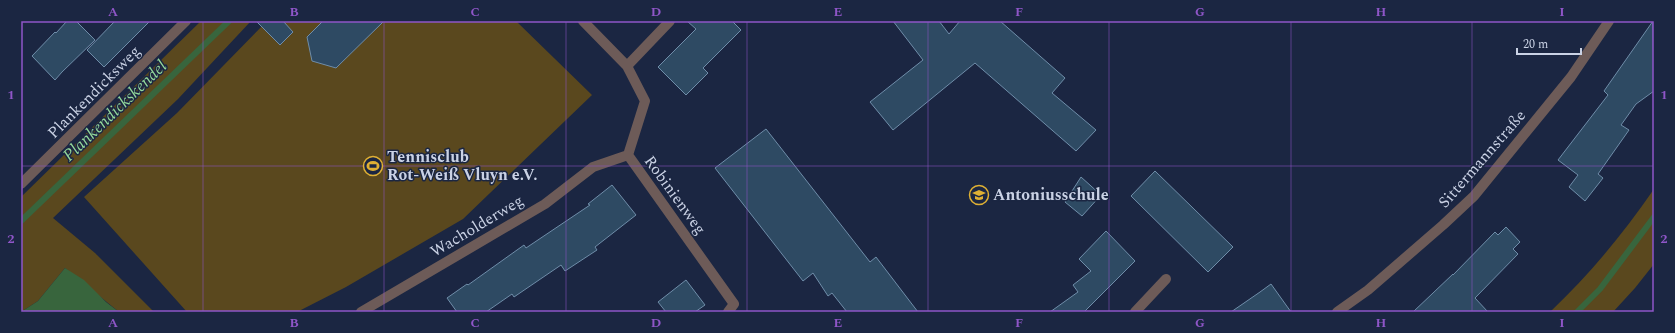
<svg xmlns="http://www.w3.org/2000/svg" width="1675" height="333" viewBox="0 0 1675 333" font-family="Spectral,serif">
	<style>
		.green { fill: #5a481e }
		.water { fill: #38653d }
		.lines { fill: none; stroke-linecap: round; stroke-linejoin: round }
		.stream { stroke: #38653d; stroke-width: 6 }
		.building { fill: #2e4a63; stroke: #6f8da9 }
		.street { stroke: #6d5b58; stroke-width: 10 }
		.grid { fill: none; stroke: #8f56c8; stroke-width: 1; stroke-opacity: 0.55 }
		.labels { text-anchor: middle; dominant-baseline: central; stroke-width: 3; stroke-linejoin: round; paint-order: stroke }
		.street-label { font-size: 16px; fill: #cad2e5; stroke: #1b2642 }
		.poi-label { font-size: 16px; font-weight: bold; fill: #cad2e5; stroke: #1b2642; text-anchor: start }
		.water-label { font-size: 17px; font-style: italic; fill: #94d89a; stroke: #1b2642 }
		.neatline { fill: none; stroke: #8f56c8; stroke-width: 1.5 }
		.grid-label { font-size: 13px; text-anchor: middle; font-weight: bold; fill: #8f56c8 }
	</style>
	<rect width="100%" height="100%" fill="#1b2642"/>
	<path class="green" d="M201 21H251L178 99 53 218 95 253 154 312H119L65 268 38 301 21 312V197Z
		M267 21H516L592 95 463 219 346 287 297 312H187L84 197 177 113Z
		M1654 189V264L1635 288 1613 312H1550C1591 273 1622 235 1654 189Z"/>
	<path class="water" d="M65 268 84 280 106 302 119 312H21L38 301Z"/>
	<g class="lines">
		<path class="stream" d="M21 221 229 21
			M1577 312 1600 289 1654 217"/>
	</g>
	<path class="building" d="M67 21H76L95 40 62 72 55 80 32 56 55 32 56 33Z
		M115 21H150L104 67 87 50Z
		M256 21H283L293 32 280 45Z
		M323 21H384L336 68 312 61 307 37Z
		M687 21H732L741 30 703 68 708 73 686 95 658 67 696 29Z
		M893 21H939L949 34 960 21H1000L1065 78 1052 93 1096 130 1076 151 975 63 893 130 870 102 923 60Z
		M1653 21 1654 91 1636 104 1621 125 1629 130 1598 174 1603 178 1585 201 1569 187 1578 175 1558 160 1608 95 1604 91Z
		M766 129 870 262 876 257 918 312H847L832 293 828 296 813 273 803 281 715 168Z
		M1155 171 1233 247 1208 272 1131 196Z
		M1081 177 1101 195 1082 216 1065 202Z
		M612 185 636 215 595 247 597 250 565 271 561 265 514 297 512 294 486 312H457L447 298 467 284 468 285 524 245 526 248 590 205 588 204Z
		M1506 227 1520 242 1513 249 1518 254 1475 298 1488 312H1413L1453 274V275L1495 232 1498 235Z
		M1106 231 1135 261 1084 312H1050L1078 292 1073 285 1091 271 1079 259Z
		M686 280 705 305 695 312H666L658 302Z
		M1271 284 1291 312H1231L1260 292Z"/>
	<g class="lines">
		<path class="street" d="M583 21 627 66 645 101 628 155
			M627 66 670 21
			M628 155 734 304 728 312
			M21 184 186 21
			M361 312 545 204 593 167 628 155
			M1135 312 1166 279
			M1337 312 1368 290 1443 225 1474 196 1571 77 1609 21"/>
	</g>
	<path class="grid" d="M203 21V312M384 21V312M566 21V312M747 21V312M928 21V312M1109 21V312M1291 21V312M1472 21V312M21 166H1654"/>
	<defs>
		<g id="stadium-ring" transform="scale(1)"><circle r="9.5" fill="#1b2642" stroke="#dfb034" stroke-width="1.5"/><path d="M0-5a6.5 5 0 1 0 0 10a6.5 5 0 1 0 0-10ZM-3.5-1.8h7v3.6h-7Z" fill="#dfb034"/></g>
		<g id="school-ring" transform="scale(1)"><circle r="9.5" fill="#1b2642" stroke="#dfb034" stroke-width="1.5"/><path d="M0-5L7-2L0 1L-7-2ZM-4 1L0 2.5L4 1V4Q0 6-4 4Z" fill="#dfb034"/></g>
	</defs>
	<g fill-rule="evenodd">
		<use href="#stadium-ring" x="373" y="166"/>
		<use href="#school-ring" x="979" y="195"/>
	</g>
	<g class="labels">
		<g class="street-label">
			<text transform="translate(94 92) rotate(-45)">Plankendicksweg</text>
			<text transform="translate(1482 159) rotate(-49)">Sittermannstraße</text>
			<text transform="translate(675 195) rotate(54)">Robinienweg</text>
			<text transform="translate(477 226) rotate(-31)">Wacholderweg</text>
		</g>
		<g class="poi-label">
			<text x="387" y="157">Tennisclub<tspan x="387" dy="18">Rot-Weiß Vluyn e.V.</tspan></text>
			<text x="993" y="195">Antoniusschule</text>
		</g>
		<g class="water-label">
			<text transform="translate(115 111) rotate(-44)">Plankendickskendel</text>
		</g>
	</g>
	<rect width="1675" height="333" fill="none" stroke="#1b2642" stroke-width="44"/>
	<path d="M1517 48v6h64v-6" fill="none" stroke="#cad2e5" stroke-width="2"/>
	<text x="1523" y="48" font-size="12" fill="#cad2e5" stroke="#1b2642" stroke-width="3" paint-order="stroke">20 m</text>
	<rect x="22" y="22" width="1631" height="289" class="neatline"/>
	<g class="grid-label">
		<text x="113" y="16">A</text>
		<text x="294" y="16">B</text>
		<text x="475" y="16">C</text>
		<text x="656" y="16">D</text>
		<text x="838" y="16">E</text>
		<text x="1019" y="16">F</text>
		<text x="1200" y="16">G</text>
		<text x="1381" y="16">H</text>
		<text x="1562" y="16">I</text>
		<text x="11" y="99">1</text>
		<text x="1664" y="99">1</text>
		<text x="11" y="243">2</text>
		<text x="1664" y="243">2</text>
		<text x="113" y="327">A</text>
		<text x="294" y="327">B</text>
		<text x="475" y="327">C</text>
		<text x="656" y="327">D</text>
		<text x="838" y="327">E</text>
		<text x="1019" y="327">F</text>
		<text x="1200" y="327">G</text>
		<text x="1381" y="327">H</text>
		<text x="1562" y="327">I</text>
	</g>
</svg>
